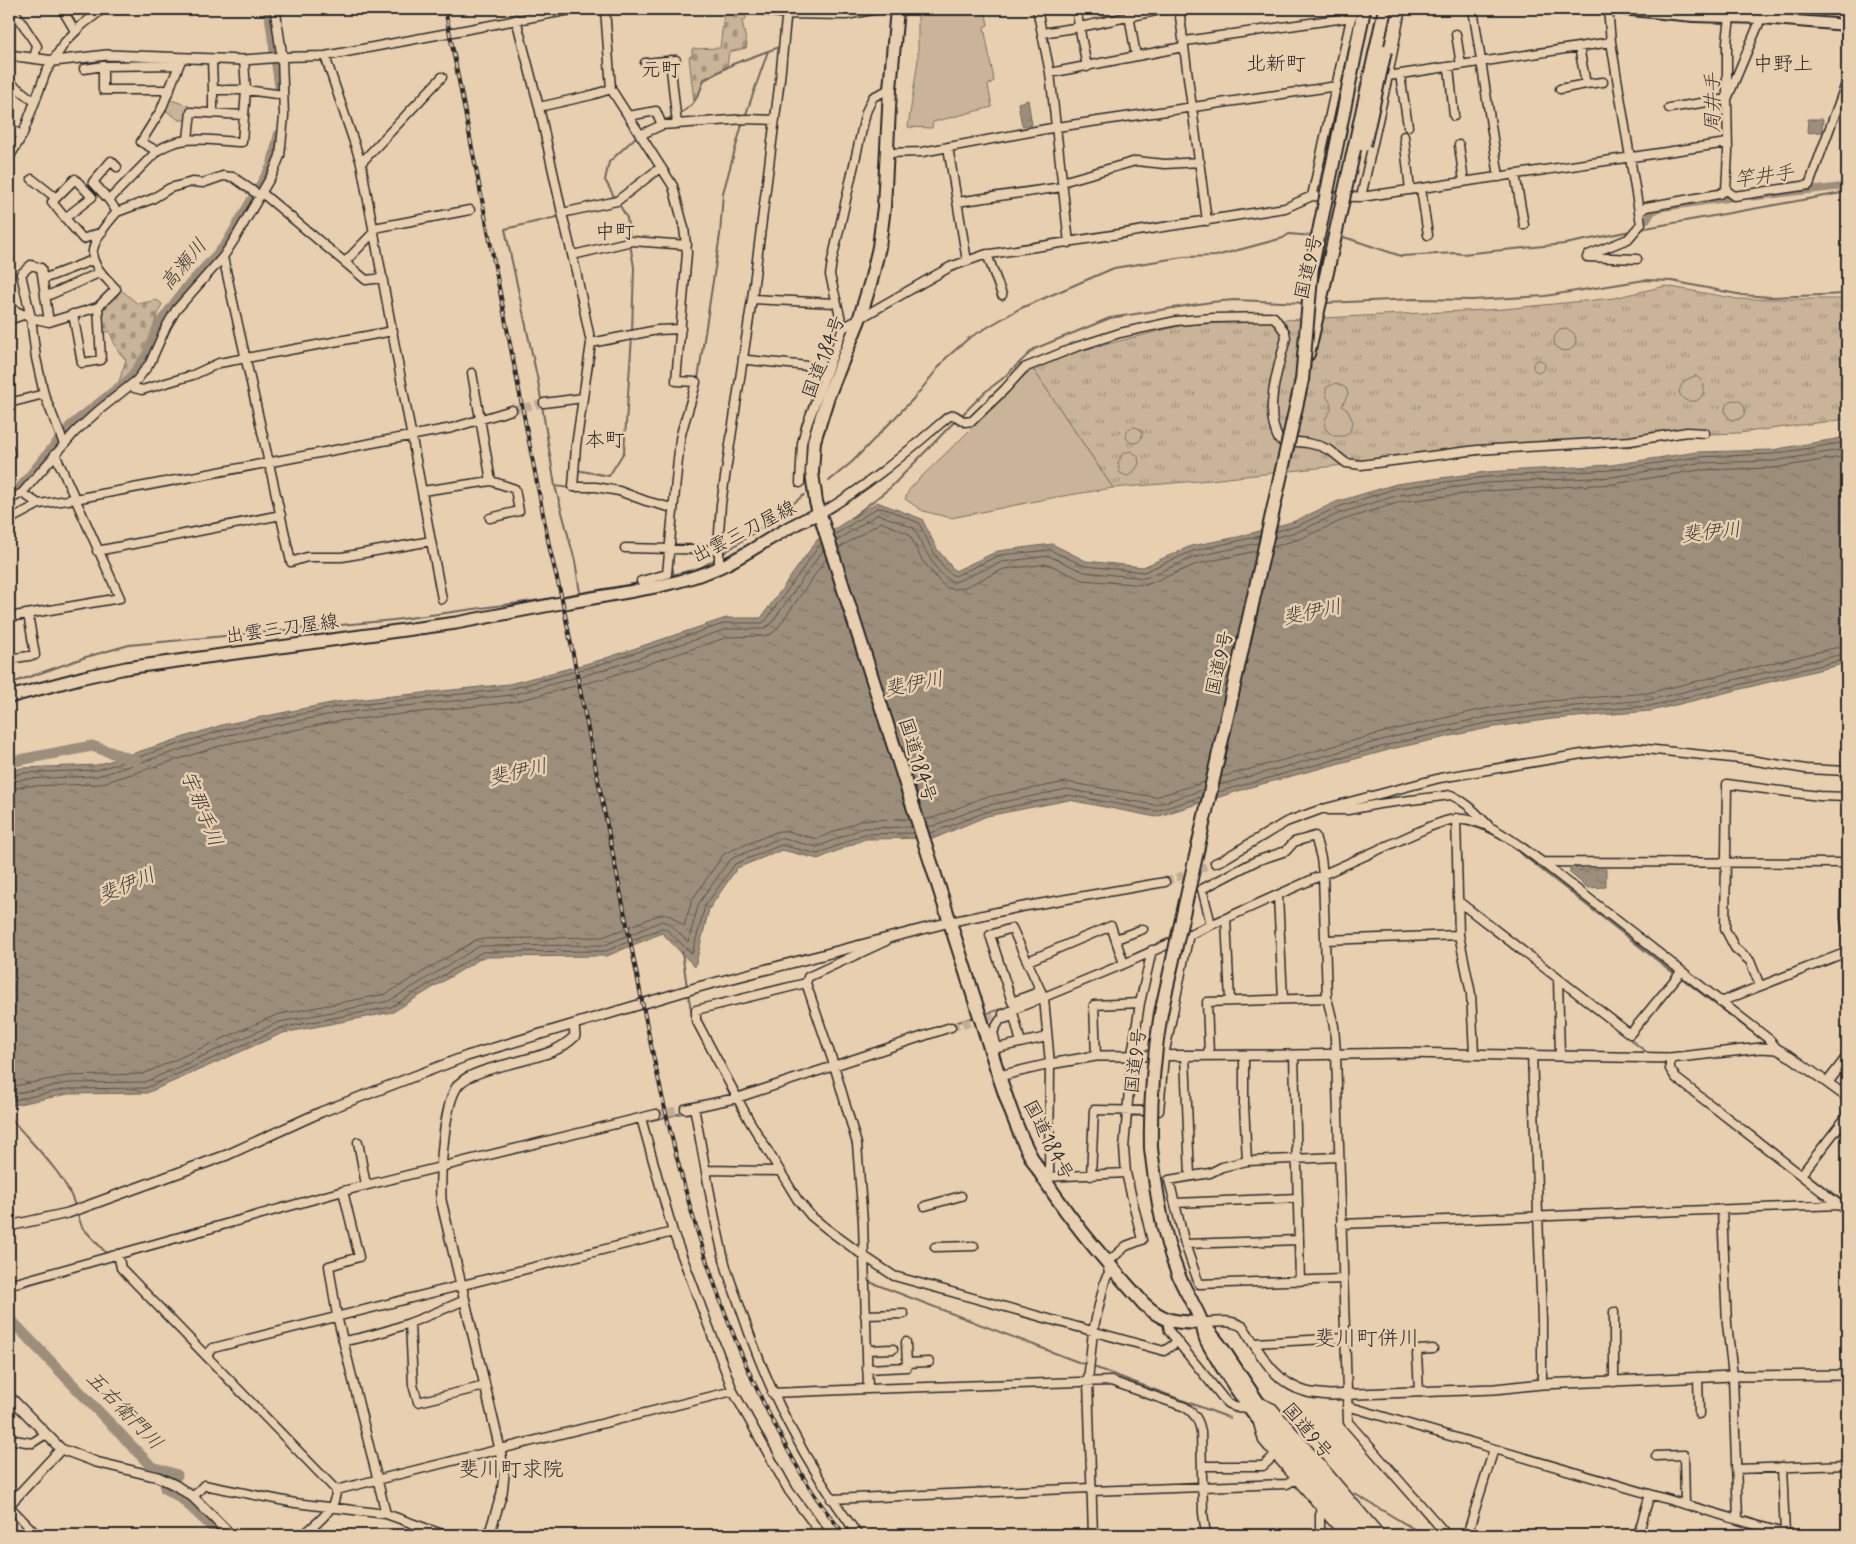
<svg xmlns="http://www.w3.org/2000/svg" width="1856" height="1544" viewBox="0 0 1856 1544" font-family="Mynerve,'Klee One',sans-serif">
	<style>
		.grass { fill: url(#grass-tufts); stroke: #7a7062 }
		.cemetery { fill: url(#cemetery-stones); stroke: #7a7062 }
		.green { fill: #c9b49a; stroke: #7a7062 }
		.water { fill: url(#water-ripples); stroke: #6f665b }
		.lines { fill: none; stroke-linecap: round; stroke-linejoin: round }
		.shore { stroke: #59534b; stroke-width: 1 }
		.stream { stroke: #6f665b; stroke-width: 2 }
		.canal { stroke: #9d8e7b; stroke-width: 7 }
		.river { stroke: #9d8e7b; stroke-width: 11 }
		.minor-tunnel { stroke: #c2ae95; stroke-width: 8; stroke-dasharray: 8 4; stroke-linecap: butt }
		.minor-casing { stroke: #2b2b2b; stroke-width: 11 }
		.tertiary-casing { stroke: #2b2b2b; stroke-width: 12 }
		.secondary-casing { stroke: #2b2b2b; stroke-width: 14 }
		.primary-casing { stroke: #2b2b2b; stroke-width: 15 }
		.trunk-casing { stroke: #2b2b2b; stroke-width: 16 }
		.minor { stroke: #e8cfb0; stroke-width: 8 }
		.tertiary { stroke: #e8cfb0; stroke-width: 9 }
		.secondary { stroke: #e8cfb0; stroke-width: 10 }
		.primary { stroke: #e8cfb0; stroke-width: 11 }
		.trunk { stroke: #e8cfb0; stroke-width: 12 }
		.rail-casing { stroke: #2b2b2b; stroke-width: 4 }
		.rail { stroke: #e8cfb0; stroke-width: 2; stroke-dasharray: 5.5; stroke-linecap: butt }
		.trunk-bridge-casing { stroke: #2b2b2b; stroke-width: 16; stroke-linecap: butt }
		.trunk-bridge { stroke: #e8cfb0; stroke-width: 12 }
		.labels { text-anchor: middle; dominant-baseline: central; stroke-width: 5; stroke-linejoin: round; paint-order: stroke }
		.street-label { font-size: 19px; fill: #2b2b2b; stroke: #e8cfb0 }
		.neighbourhood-label { font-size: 20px; fill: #2b2b2b; stroke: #e8cfb0 }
		.water-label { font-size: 20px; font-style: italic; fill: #423f3b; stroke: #e8cfb0 }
		.quarter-label { font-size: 21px; fill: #2b2b2b; stroke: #e8cfb0 }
	</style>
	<defs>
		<pattern id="grass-tufts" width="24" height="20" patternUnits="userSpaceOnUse" patternTransform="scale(1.25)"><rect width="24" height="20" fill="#c9b49a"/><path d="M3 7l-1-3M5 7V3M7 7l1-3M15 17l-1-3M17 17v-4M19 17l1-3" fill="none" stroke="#a3937e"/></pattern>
		<pattern id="cemetery-stones" width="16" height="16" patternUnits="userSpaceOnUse" patternTransform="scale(1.25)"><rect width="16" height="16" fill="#c9b49a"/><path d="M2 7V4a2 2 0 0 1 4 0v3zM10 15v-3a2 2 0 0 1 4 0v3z" fill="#a3937e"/></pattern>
		<pattern id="water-ripples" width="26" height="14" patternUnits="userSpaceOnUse" patternTransform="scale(1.25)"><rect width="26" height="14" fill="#9d8e7b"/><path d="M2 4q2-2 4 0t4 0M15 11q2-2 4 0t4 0" fill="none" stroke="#807465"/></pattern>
	</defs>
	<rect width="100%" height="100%" fill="#e8cfb0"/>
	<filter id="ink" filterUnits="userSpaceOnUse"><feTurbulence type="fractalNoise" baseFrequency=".02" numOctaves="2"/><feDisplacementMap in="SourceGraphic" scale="10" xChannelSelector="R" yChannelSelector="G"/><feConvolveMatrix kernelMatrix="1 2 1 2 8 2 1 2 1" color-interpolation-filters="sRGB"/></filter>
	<g filter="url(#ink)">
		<path class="grass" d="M1665 286 1738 299H1847V419L1739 433 1680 435 1628 447 1543 448 1362 468 1344 465 1210 480 1113 488 1033 369 1068 354 1183 325 1504 309 1614 298Z"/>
		<path class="cemetery" d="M724 14 745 15 746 19 742 21 747 45 746 48 729 52 727 67 703 79 700 92 694 102 689 57 692 56V49L720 48Z
			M120 289 138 304 157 300 162 304 154 324 157 326 147 353 123 384 119 381 126 360 118 351 109 331 102 333 101 307Z"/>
		<path class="green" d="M937 9H985L988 25 984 27 994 81 988 85 992 107 933 122 932 128 908 127 918 60V12Z
			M168 99 189 106 187 120H179L164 109Z
			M1554 340a11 11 0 1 1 22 0a11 11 0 1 1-22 0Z
			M1533 366a6 6 0 1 1 12 0a6 6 0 1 1-12 0Z
			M1033 369 1113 488 1051 498 951 518 923 511 905 499 909 490 918 480 968 432 1007 390Z
			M1696 376C1707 383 1707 394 1696 401 1687 402 1682 400 1679 392 1682 382 1685 379 1696 376Z
			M1336 383 1346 388 1348 394 1342 406 1348 411 1353 422 1349 433 1344 436H1333L1325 428C1325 425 1324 422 1325 420 1326 415 1333 412 1331 405 1329 397 1323 397 1327 387Z
			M1725 410a10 10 0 1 1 20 0a10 10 0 1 1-20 0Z
			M1126 435a8 8 0 1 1 16 0a8 8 0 1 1-16 0Z
			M1131 451 1138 456 1139 464 1132 474 1127 476 1120 473 1118 463 1123 453Z"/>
		<path class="water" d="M1028 100 1032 125 1022 126 1018 103Z
			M1808 119H1823L1822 132 1807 133Z
			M1847 437V663L1651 711 1552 719 1488 728 1396 748 1251 787 1156 817 1069 800 987 816 935 838 865 839 818 859 782 850 737 868 709 909 695 967 662 933 607 956 483 957 393 1012 283 1033 147 1093 68 1094 9 1106V772L21 768 97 765 222 725 336 702 509 684 597 661 726 618H761L817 540 877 502 922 519 937 549 955 571 998 551 1052 544 1086 561 1143 567 1191 546 1238 537 1295 521 1336 502 1396 484 1486 472 1611 465 1697 452 1772 450Z
			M1570 869H1606V887L1588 888 1570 873Z"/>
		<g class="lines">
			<path class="shore" d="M1276 531 1297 526 1338 507 1397 488 1486 477 1611 470 1698 457 1773 454 1847 442
				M834 535 877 508 886 509 919 523C926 537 940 570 955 576L1000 555 1050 550 1085 566 1144 572 1193 551 1260 536
				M1274 538 1299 531 1340 513 1399 495 1486 483 1612 477 1698 463 1773 461 1847 449
				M836 541 878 514 914 528C922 543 936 578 955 582L1002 562 1049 556 1084 572 1145 578 1195 557 1258 543
				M1273 547 1302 538 1343 520 1400 502 1487 491 1613 484 1699 470 1774 468 1847 456
				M839 548 881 522 909 534 922 560 940 582 947 588 955 589 963 588 1004 569 1048 564 1082 580 1146 585 1197 564 1256 551
				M9 777 22 773 97 770 223 730 336 707 510 689 598 665 726 623H762L766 620 821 543
				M1221 777 1392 730 1484 709 1550 701 1648 693 1847 645
				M9 783 24 779 98 776 224 736 337 713 512 695 600 671 727 629H763L771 624 823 550
				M1219 785 1393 737 1486 717 1551 708 1649 700 1847 653
				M9 790 25 786 100 784 226 744 338 721 513 702 602 679 728 637 764 636 771 634 777 629 826 559
				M1218 792 1395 743 1487 723 1552 714 1650 706 1847 659
				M925 819H931L982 798 1066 782 1155 797 1205 782
				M927 826H933L984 806 1067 789 1155 805 1203 790
				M929 833 934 832 986 812 1068 795 1156 811 1201 797
				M9 1087 67 1076 143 1074 276 1015 386 994 478 939 603 937 661 914 671 916 684 926 692 900 723 855 730 851 779 831H786L817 839 862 820 909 819
				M9 1095 68 1083 145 1082 279 1022 389 1001 480 946 605 945 662 921 670 924 688 942 699 903 728 862 733 858 780 838 817 847 863 828 912 827
				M9 1101 68 1089 146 1088 281 1028 391 1007 482 952 606 951 662 928 666 929 692 954 705 906 735 864 781 845 818 854 864 834 914 833"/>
			<path class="stream" d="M679 114C694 106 699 96 704 80L733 64 768 51
				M745 117 768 51 780 47
				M663 121 674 116
				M616 200 605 180 609 162 637 136
				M619 204 627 218 630 239
				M1640 229 1847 192
				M1340 237 1347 238 1401 256 1456 253 1462 254 1565 244 1631 231
				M630 244 634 267 632 332
				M1325 303 1414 299 1472 300 1545 296 1645 280 1672 281 1742 295 1771 297 1847 294
				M698 379 720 235 723 193 743 121
				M961 416 985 392 1002 379 1034 349 1110 318 1211 302 1234 300 1305 303
				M576 470 609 476 624 452 632 336
				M829 481 852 462 916 396 946 358 969 338 1019 309 1114 268 1183 257 1216 256 1283 238 1289 234 1313 236
				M555 486 538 381 505 229 561 216
				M570 488 555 486 575 561 580 593
				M851 518 890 488 957 419
				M721 555 764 526 804 495
				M671 561 674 576
				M668 576 700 568 717 558
				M9 684 86 657 129 645 394 620 540 600 639 583
				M1458 824C1475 825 1490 832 1505 841L1676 975
				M1387 842 1407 833
				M1213 919 1309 877
				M1183 932 1209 921
				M682 952 687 987
				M1124 959 1172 937
				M1101 969 1120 961
				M1680 977 1770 1046
				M688 994 693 1019
				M985 1014 1014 1005
				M951 1024 975 1017
				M1628 1035 1627 1037 1649 1054
				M834 1061 937 1028
				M1659 1061 1667 1067
				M1793 1064 1847 1103
				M737 1093 830 1063
				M1723 1110 1802 1170
				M9 1116C31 1144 65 1172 75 1206
				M644 1122 691 1111
				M593 1133 640 1123
				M1806 1173 1847 1204
				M346 1195 409 1179
				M77 1213 82 1227 108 1255
				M122 1258 341 1196
				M867 1281 1086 1365
				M9 1290 117 1259
				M1091 1366 1230 1418
				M1355 1494 1424 1535"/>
			<path class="canal" d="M1729 9 1733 11 1732 21
				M1753 197 1847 186
				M1648 219 1652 212 1660 208 1738 197"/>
			<path class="river" d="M269 9 281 94
				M9 495 18 491 71 426 130 379 148 354 159 325 185 290 226 245 272 166 279 135
				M9 762 92 746 136 761
				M9 1318 152 1467 177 1475 165 1488 180 1497 221 1535"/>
			<path class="minor-tunnel" d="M512 410 544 403
				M1165 882 1215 863
				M951 1027 1003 1014
				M656 1114 685 1109"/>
			<g class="minor-casing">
				<path id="minor" d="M13 9 37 46 34 58
					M62 9 75 31
					M605 9 611 89 673 186 684 228 687 253 676 381 696 382C692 401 684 420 680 439L667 574 641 581
					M757 9 786 14 846 15 878 9
					M1037 9 1050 73 1069 243
					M1076 9 1087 67
					M1128 9 1136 56
					M1179 9 1207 221
					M1473 9 1499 177
					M1608 9 1611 42 1641 224 1628 239 1588 255 1587 257 1637 259
					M516 19 539 107 562 213 576 271 591 343 576 446 573 487H596L619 491 646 501 672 508
					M1042 33 1080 27 1165 9
					M1456 34 1461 65
					M1185 41 1352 17
					M244 60 246 90 277 94
					M670 60 677 124
					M645 63 676 60
					M103 66V90H170
					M1449 67 1454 116
					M84 69 103 66 179 65
					M1050 73 1183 47
					M1400 75 1408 126
					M1388 76 1611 42
					M1586 84 1603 82
					M9 89 12 84 35 102
					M890 89 873 97 866 112 832 261 830 275 843 328 950 267 984 255 1285 208 1312 196 1361 197 1727 143
					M1560 89 1586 84 1579 47
					M213 90V113
					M539 107 592 95 611 89
					M1669 108 1727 99V42L1730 17
					M628 116 656 111 662 125
					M9 127 22 136
					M640 135 662 125 745 119 775 120
					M1404 136 1410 190
					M188 139 191 112 244 115
					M1459 145 1464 182
					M948 147 967 261
					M157 151C184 133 211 141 242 142L246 90H213L212 59
					M887 153 922 152 1057 127 1337 86
					M9 158 22 136 46 72 65 42 82 25 103 9
					M361 163 442 77
					M1515 174 1524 225
					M32 179 56 198
					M1062 182 1136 161 1165 164 1200 162
					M1421 189 1428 235
					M1726 190 1734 196 1809 185 1847 81
					M262 193 366 280 383 278
					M1312 196 1353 9
					M1361 197 1388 76 1401 9
					M109 200 93 182 111 161 117 167
					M957 202 1062 187
					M117 212 152 199 170 188 192 182 203 183 223 176 233 177 260 196
					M1640 212 1646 207 1719 194 1726 190 1728 152 1727 99 1765 9
					M562 213 617 201 661 167
					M65 218 52 202 75 179 92 197 65 218 83 239 102 232
					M374 228 470 210
					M987 254 1002 295
					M573 255 632 241 687 245
					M223 257 291 562 307 557H342L431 541 361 163 325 56
					M345 262 374 232
					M43 279 93 260
					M45 297 101 272
					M752 299 835 303
					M9 304 14 310 31 318 49 322 98 307 116 289C108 280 98 272 94 261 87 246 108 222 117 212L109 200 157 151 141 142 161 110 182 58
					M73 314 82 363 101 360 98 307
					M9 320 26 314
					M49 322 41 268 31 265 21 274 31 318 36 358 44 394 64 444
					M591 343 657 330 681 329
					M743 358 748 360 808 366 824 379
					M472 373 491 481
					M132 385 134 388 142 390 193 375 219 363 393 331
					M9 403 44 394
					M544 403 583 398
					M9 448 10 454 9 455
					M800 483 802 443 806 427 843 328
					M422 491 491 481 515 489 519 511 490 518
					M22 493 39 504
					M9 500 22 493 75 432 98 411 137 380 150 363 166 327 176 310 223 257 236 237 273 173 280 156 284 116 282 57 325 56 576 9
					M821 513C867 487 908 451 948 417L954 415 965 422 972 421 1005 389 1024 368 1076 347 1120 333 1176 321 1213 318 1274 317 1285 332 1286 338C1278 369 1263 411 1279 440L1307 443 1320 446 1331 451 1346 463 1361 465 1477 450 1630 441 1687 432 1705 433
					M9 520 39 504 75 499 452 428 512 410
					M431 541 442 599
					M625 548 719 550
					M97 551 281 515
					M719 567V533L721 504 752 299 780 79 787 9
					M9 617 120 598 55 454
					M9 659 35 655 28 614
					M1329 810H1348L1379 804 1451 795C1467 802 1476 813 1488 825
					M1456 818 1459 935 1471 994 1474 1053
					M1542 862 1847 863
					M1215 863 1224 859 1286 822 1319 810 1440 778 1582 754 1636 748 1750 760 1806 769 1847 771
					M1846 863 1845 918 1847 929
					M1278 896 1283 999
					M1458 901 1630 1034 1681 972
					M1226 919 1230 1001
					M950 922 1021 907 1165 882
					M1211 924 1202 889 1256 861 1286 851 1294 842 1315 836 1321 858 1323 875 1327 998 1334 1026 1336 1054 1348 1422 1447 1535
					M1116 939 1143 929
					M1326 940 1459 935
					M1028 961 1111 926 1124 964
					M1558 979 1560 1055
					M806 983 696 1010V1020L749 1120 797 1199 811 1216 827 1229 864 1256 894 1276 1164 1351 1177 1342
					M1760 986 1750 961 1735 948 1725 929 1727 784 1819 796 1847 797
					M1041 991 1012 1002 990 935 1012 928 1044 998 1050 1064 1049 1177
					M1720 1002 1847 952
					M1003 1014 1124 964 1429 827C1437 824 1447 820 1455 819 1483 815 1521 847 1542 862L1770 1040 1777 1049
					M1021 1043 1014 1016 1000 1020 993 1032 997 1048 1047 1037
					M1532 1054 1542 1320V1384
					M1209 1055 1207 1002 1327 998
					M1244 1055V1105L1247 1161
					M1294 1055 1300 1281
					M1096 1056 1094 1005 1140 1003
					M1185 1056 1190 1176
					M1670 1058V1069L1676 1078 1847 1211
					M694 1107C704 1159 712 1212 725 1263 729 1279 736 1295 741 1310 770 1396 805 1463 858 1535
					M685 1109 737 1098 951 1027
					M641 1118 673 1232 733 1391 789 1491 822 1535
					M358 1142 366 1185
					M1338 1157 1247 1161 1222 1167 1210 1173 1169 1180 1185 1244 1199 1284 1343 1279
					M706 1170 779 1171
					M1801 1175 1847 1116
					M1091 1176 1094 1110 1159 1111 1164 1056 1189 934
					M1045 1177 1126 1173
					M343 1191 359 1257 329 1266 337 1316 386 1514
					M1175 1203 1298 1198
					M925 1206 961 1196
					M1722 1210 1727 1324 1733 1376 1738 1519
					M1341 1224 1840 1205
					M1185 1244 1299 1240
					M935 1247 974 1246
					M118 1254 121 1268 336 1490 733 1391
					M9 1285 343 1191 656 1114
					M1614 1312V1382
					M865 1315 904 1314
					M1167 1320 1169 1331 1227 1403 1235 1407 1250 1408
					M410 1324 413 1385 418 1402 485 1386
					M344 1341C387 1334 426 1317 465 1300
					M1253 1343 1345 1338
					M867 1350 893 1349
					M206 1356 213 1348 673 1232
					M907 1363 929 1362
					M867 1369 907 1367 906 1342
					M1698 1378 1699 1414
					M868 1389 1111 1381 1185 1407C1195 1414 1199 1420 1201 1432L1203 1513 1206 1535
					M1419 1392 1417 1354 1419 1350 1433 1349
					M772 1393 868 1389 863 1222 857 1144 834 1065 806 983 808 977 886 941
					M1262 1403 1273 1408 1381 1535
					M1347 1406 1790 1535
					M1258 1423 1263 1441 1344 1535
					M9 1439 32 1443 46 1434
					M1656 1456 1684 1455 1685 1504
					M1202 1466H1263L1275 1455
					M1782 1467 1785 1534
					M1737 1469 1847 1465
					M1091 1491 1287 1484 1296 1479
					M193 1497 204 1485 295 1503 386 1514 445 1535
					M831 1499 1091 1488
					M9 1506 37 1535
					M303 1535C317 1523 336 1510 336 1490
					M1093 1535 1088 1381 1093 1331 1105 1280 1109 1273 1107 1263 1126 1246 1142 1240 1126 1173 1124 1148 1132 1055 1140 1003 1152 950
					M1320 1535V1515L1322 1510
					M1467 1535 1494 1449
					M1638 1535 1650 1494"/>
			</g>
			<g class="tertiary-casing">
				<path id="tertiary" d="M9 55 54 61 107 55 244 60 282 57 275 9
					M999 1076 1050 1064 1096 1056 1294 1055 1405 1053 1670 1058 1761 1048 1777 1049 1793 1058 1847 1097
					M1828 1082 1847 1057
					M9 1226 68 1213 227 1155 321 1112 467 1056 702 986 950 922
					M1202 1323C1216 1322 1231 1319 1243 1327 1260 1353 1275 1384 1307 1392 1314 1394 1323 1394 1330 1395L1495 1389 1542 1384 1733 1376 1847 1375
					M9 1396 61 1449 96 1462 158 1477 175 1485 193 1497 231 1535
					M9 1505 61 1449
					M489 1535 502 1493 504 1475 500 1449 441 1200C440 1175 443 1102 459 1084 471 1071 507 1065 524 1060 543 1055 560 1051 575 1036L574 1025"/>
			</g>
			<g class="secondary-casing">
				<path id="secondary" d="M1621 9 1693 16 1761 18 1847 25"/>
			</g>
			<g class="primary-casing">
				<path id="primary" d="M565 603C616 593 673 588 720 567 755 551 784 526 821 513
					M9 697 84 677 126 668 456 623 561 603"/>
			</g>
			<g class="trunk-casing">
				<path id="trunk" d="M897 9 890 89 884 207 879 247 871 281 859 320 828 396 814 441 812 473 816 502 999 1076C1008 1103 1017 1130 1030 1155 1060 1210 1102 1257 1144 1304 1165 1323 1175 1322 1202 1323
					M1357 45 1364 9
					M1385 51 1394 9
					M1308 354 1327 272
					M1151 1148C1156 1190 1162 1234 1178 1274 1184 1290 1195 1305 1201 1321 1204 1328 1204 1337 1208 1343 1245 1411 1305 1477 1356 1535
					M1207 1329 1222 1348 1257 1401 1369 1535"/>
			</g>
			<use href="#minor" class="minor"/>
			<use href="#tertiary" class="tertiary"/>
			<use href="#secondary" class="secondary"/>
			<use href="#primary" class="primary"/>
			<use href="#trunk" class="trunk"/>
			<g class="rail-casing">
				<path id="rail" d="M445 9 550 550 562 599C585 715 608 830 631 945 662 1105 695 1267 769 1414 784 1443 799 1473 818 1500 826 1512 836 1524 845 1535"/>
			</g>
			<use href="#rail" class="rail"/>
			<g class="trunk-bridge-casing">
				<path id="trunk-bridge" d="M1364 145 1385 51
					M1327 272 1385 9
					M1151 1148C1150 1100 1153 1060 1161 1013L1302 380 1312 266 1357 45"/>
			</g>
			<use href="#trunk-bridge" class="trunk-bridge"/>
		</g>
	</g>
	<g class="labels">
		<g class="street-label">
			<text transform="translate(1309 267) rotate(-77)">国道9号</text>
			<text transform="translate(824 357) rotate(-69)">国道184号</text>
			<text transform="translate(744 532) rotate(-27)">出雲三刀屋線</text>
			<text transform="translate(282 629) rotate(-8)">出雲三刀屋線</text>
			<text transform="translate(1220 663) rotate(-77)">国道9号</text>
			<text transform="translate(917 760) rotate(73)">国道184号</text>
			<text transform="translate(1136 1061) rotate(-83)">国道9号</text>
			<text transform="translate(1048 1140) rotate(63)">国道184号</text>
			<text transform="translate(1307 1431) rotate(50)">国道9号</text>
		</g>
		<g class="neighbourhood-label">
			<text x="1276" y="64">北新町</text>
			<text x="1783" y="64">中野上</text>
			<text x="661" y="70">元町</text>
			<text x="615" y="232">中町</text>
			<text x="605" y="440">本町</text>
		</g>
		<g class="water-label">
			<text transform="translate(1713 103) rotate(-90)">周井手</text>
			<text transform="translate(1764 177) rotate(-8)">竿井手</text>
			<text transform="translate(184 265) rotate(-50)">高瀬川</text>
			<text transform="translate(1711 533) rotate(-6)">斐伊川</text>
			<text transform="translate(1312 613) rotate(-12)">斐伊川</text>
			<text transform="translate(914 685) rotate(-11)">斐伊川</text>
			<text transform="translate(518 773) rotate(-13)">斐伊川</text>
			<text transform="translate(201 809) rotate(68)">宇那手川</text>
			<text transform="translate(127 886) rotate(-23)">斐伊川</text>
			<text transform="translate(124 1411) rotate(46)">五右衛門川</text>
		</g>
		<g class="quarter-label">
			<text x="1367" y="1339">斐川町併川</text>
			<text x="511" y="1470">斐川町求院</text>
		</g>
	</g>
	<rect width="1856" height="1544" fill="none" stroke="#e8cfb0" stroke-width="30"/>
	<rect x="15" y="15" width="1826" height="1514" fill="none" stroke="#2b2b2b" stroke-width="2" filter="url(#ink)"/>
</svg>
